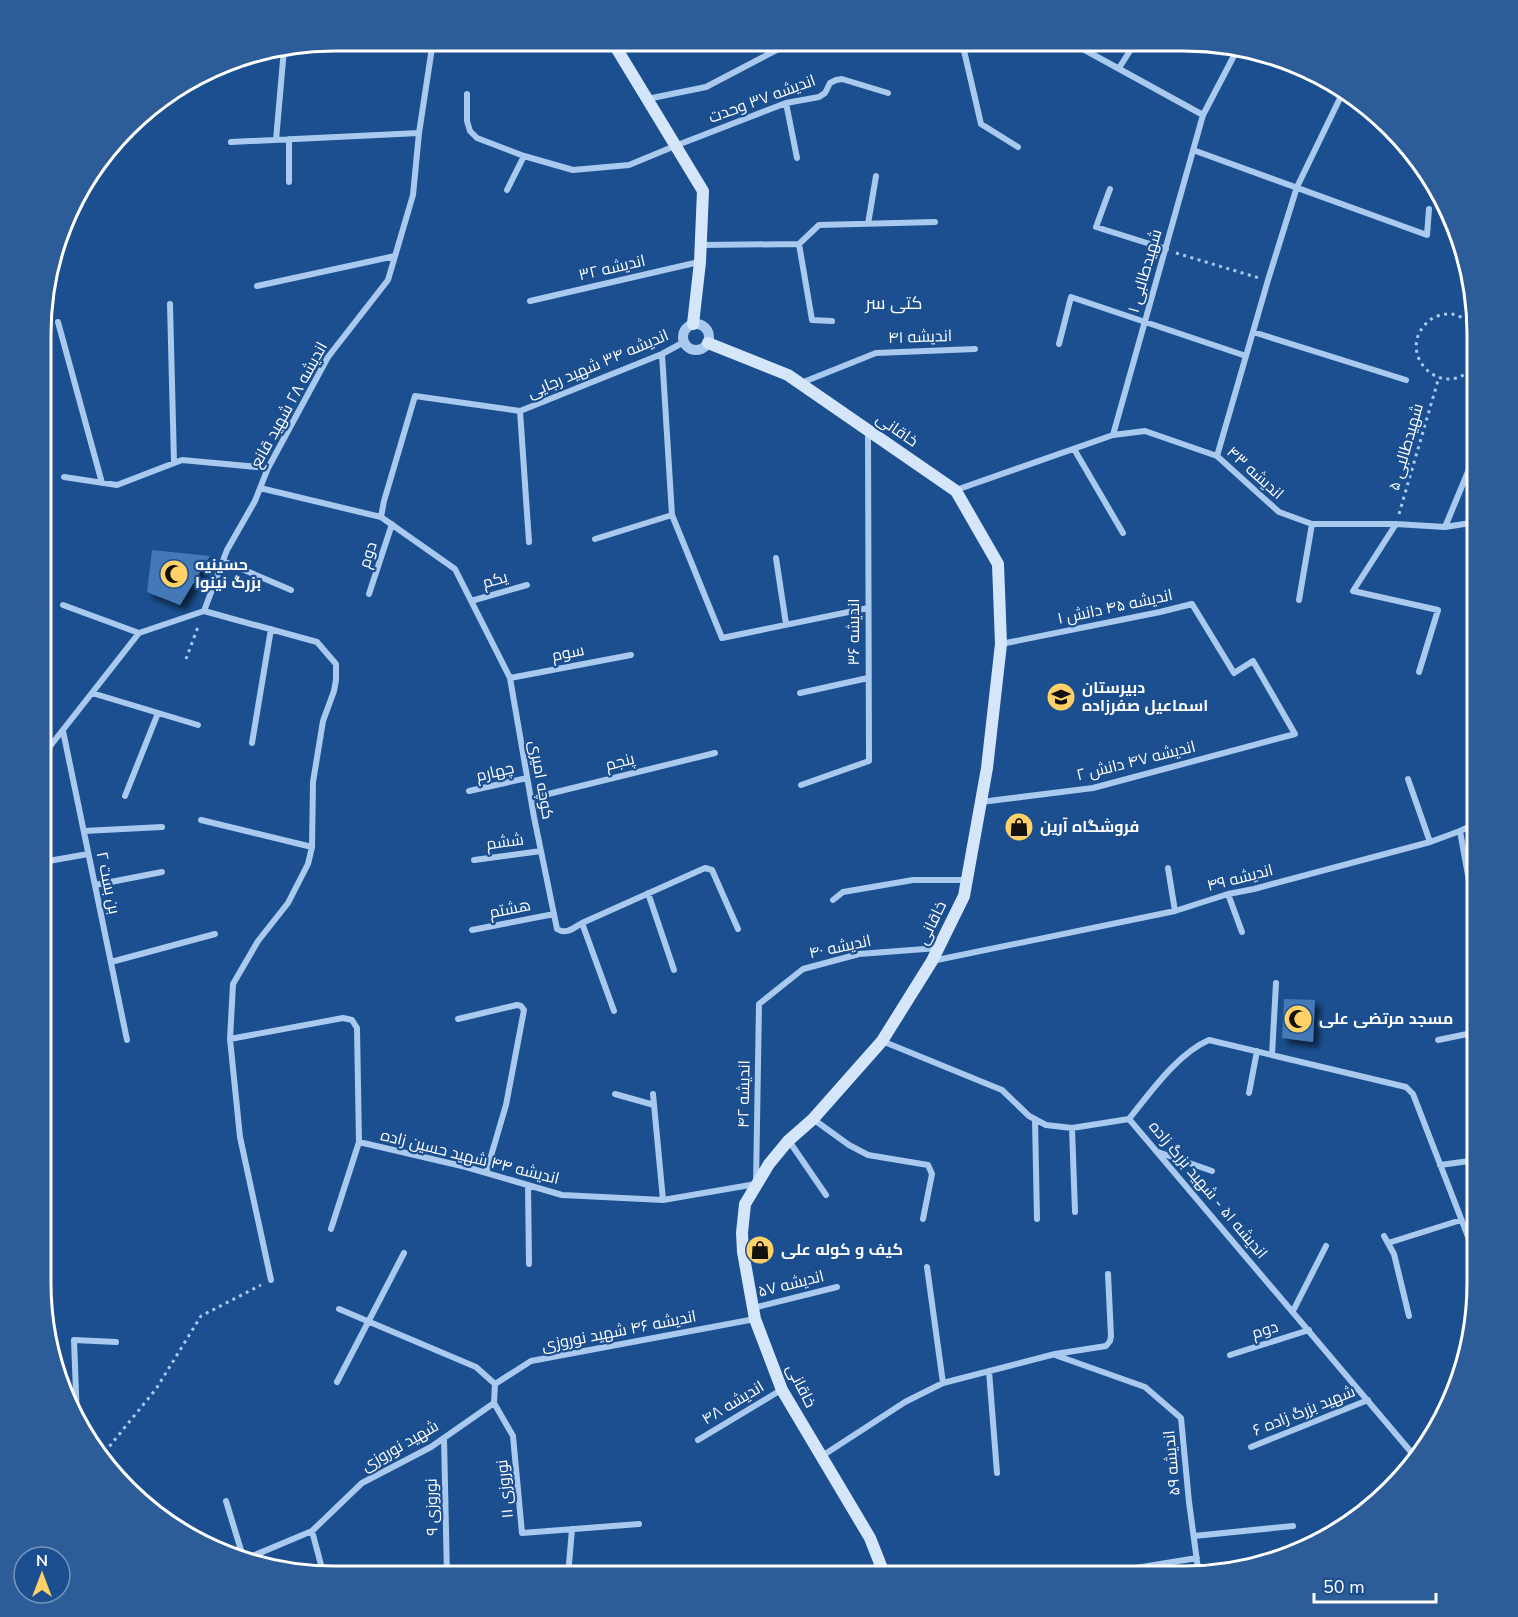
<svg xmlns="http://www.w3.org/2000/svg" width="1518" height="1617" viewBox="0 0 1518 1617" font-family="'Nunito Sans',Cairo,sans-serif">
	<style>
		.building { fill: #4478b7; filter: url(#shadow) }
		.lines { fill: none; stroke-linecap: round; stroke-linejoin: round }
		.path { stroke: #a9c9ee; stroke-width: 3; stroke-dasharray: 3 4.5; stroke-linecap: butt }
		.minor { stroke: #a9c9ee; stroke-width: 6 }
		.tertiary { stroke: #a9c9ee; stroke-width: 10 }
		.secondary { stroke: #d6e6fa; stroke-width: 12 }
		.labels { text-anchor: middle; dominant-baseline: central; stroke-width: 4.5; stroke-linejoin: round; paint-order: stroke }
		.street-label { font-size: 16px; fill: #fff; stroke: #1b4f8f }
		.poi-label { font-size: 16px; font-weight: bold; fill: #fff; stroke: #1b4f8f; text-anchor: start }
		.neighbourhood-label { font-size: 18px; fill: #fff; stroke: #1b4f8f }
		.rim { fill: none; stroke: #fff; stroke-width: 3 }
	</style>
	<defs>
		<filter id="shadow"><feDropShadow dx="5.5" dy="5.5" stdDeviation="3" flood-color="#0009"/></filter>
	</defs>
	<rect width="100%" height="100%" fill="#1b4f8f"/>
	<path class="building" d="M152 550 210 556 180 605 147 592Z
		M1284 999 1315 1000 1313 1042 1282 1038Z"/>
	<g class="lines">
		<path class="path" d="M1176 253 1259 278
			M1477 333C1473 323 1462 316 1452 314 1445 313 1435 316 1430 320 1394 349 1436 397 1468 372 1472 369 1474 364 1477 360
			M1399 514 1439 377
			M186 659 199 624
			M100 1458 156 1389 201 1316 261 1285"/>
		<path class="minor" d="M962 42 981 124 1018 147
			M1072 43 1203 115
			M1119 68 1135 43
			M467 94V121L470 131 477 138 524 156 573 170 629 165 675 146 786 103 819 97 825 93 830 83 836 80 842 79 888 93
			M647 99 706 87 786 45
			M786 103 797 158
			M289 139V182
			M276 140 284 49
			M231 142 419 133
			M1193 150 1427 235 1429 209
			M1110 189 1096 227 1166 249
			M507 190 524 156
			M868 224 876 176
			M799 244 812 320 832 321
			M701 245 799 244 819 225 935 222
			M257 286 395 256
			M530 301 699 262
			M170 304 174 463
			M58 322 102 483
			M1253 332 1406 380
			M1059 344 1071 297 1246 356
			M662 354 672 515 722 638 868 608
			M801 383 876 353 975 349
			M520 411 529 542
			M1113 435 1203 115 1238 48
			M1074 449 1123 533
			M1217 456 1268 280 1297 187 1343 92
			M64 477 117 485 182 460 268 468
			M260 488 381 517 384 501 415 396 520 411 662 354 684 342
			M956 490 1113 435 1145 431 1217 456 1279 512 1312 524H1396L1445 527 1477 522
			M381 517 455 569 510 678 534 817 557 929C567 935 573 928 582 923L705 868 712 870 738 929
			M1396 524 1353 591 1438 610 1419 672
			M1445 527 1477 450
			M595 539 672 515
			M776 558 786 624
			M223 561 291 590
			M369 594 392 524
			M1299 600 1312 524
			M471 601 527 585
			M63 605 139 633
			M204 611 317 642 336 664V680L334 691 323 721 313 782 312 847 308 864 288 903 258 941 233 984 230 1039 343 1018 352 1020 357 1028 359 1142 466 1167 562 1195 663 1200 756 1184 759 1004 803 969 859 954 938 948
			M204 611 227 550 255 501 268 468 328 357 388 280 413 195 419 133 433 41
			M510 678 631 655
			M92 693 198 725
			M800 693 868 678
			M63 731 127 1040
			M252 743 271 629
			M44 754 139 633 204 611
			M1408 779 1430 842
			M801 785 869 761 868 430
			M469 791 527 778
			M125 796 158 713
			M532 798 715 753
			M981 802 1093 788 1295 734 1253 661 1234 673 1192 604 1160 612 1001 644
			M201 820 312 847
			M84 831 162 827
			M1460 831 1477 823
			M474 860 541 851
			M43 862 88 854
			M1168 868 1175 911
			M95 885 162 872
			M648 893 674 970
			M1228 894 1242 932
			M833 900 843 892 913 880H966
			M582 923 614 1011
			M472 930 554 914
			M932 961 1175 911 1228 894 1254 889 1430 842 1460 831 1477 925
			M111 962 215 934
			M458 1019 517 1005 521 1006 524 1010 506 1105 486 1173
			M230 1039 240 1137 271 1280
			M1438 1040 1477 1032
			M882 1041 1002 1090 1029 1116 1046 1125 1072 1128 1129 1119 1417 1459
			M1272 1055 1276 983
			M1249 1093 1257 1051
			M615 1094 654 1105
			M653 1094 663 1200
			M813 1119 849 1145 868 1155 928 1165 932 1174 923 1219
			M1035 1119 1037 1219
			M1129 1119C1150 1093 1178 1053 1209 1040L1406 1087 1413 1094 1477 1260
			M1072 1128 1075 1212
			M789 1141 826 1195
			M1158 1152 1212 1171
			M1440 1165 1477 1160
			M528 1185 529 1264
			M331 1229 359 1142
			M1384 1236 1394 1254 1409 1316
			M1388 1243 1461 1220
			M927 1267 943 1383
			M753 1308 837 1287
			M339 1309 476 1367 495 1384
			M1293 1311 1326 1246
			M1055 1355 1145 1387 1181 1418 1189 1502 1199 1576
			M1230 1355 1309 1330
			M989 1371 997 1473
			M337 1382 404 1253
			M495 1384 531 1361 755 1319
			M494 1403 513 1436 522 1533 639 1524
			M77 1419 74 1340 116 1342
			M444 1438 447 1576
			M698 1440 781 1390
			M1251 1447 1368 1400
			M822 1456 905 1402 943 1383 1055 1354 1106 1346 1110 1341 1111 1336 1108 1274
			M226 1501 244 1560
			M312 1531 324 1576
			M1194 1536 1293 1526
			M243 1560 312 1531 362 1483 431 1447 494 1403 495 1384
			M1105 1573 1197 1558
			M568 1576 572 1529"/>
		<path class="tertiary" d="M683 337a13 13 0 1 1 26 0a13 13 0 1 1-26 0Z"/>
		<path class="secondary" d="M612 41 703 191 700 262 693 324
			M708 343 788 375 956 491 998 564 1001 644 987 768 964 896 932 961 882 1041 813 1119 788 1141 769 1164 745 1204 742 1233 743 1252 755 1319 782 1390 870 1538 885 1576"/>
	</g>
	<defs>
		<g id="mosque-disc" transform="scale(1.5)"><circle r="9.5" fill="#ffd166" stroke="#1b4f8f"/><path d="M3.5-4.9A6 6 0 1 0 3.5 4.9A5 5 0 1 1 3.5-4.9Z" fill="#111"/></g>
		<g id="school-disc" transform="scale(1.5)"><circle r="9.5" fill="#ffd166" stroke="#1b4f8f"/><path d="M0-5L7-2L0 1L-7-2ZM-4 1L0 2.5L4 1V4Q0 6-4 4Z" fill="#111"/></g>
		<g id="shop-disc" transform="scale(1.5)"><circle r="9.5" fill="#ffd166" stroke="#1b4f8f"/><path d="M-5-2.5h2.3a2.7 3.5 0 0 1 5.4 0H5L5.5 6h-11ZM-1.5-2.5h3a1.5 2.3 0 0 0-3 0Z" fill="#111"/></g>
	</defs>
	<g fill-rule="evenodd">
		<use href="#mosque-disc" x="174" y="574"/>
		<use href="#school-disc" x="1061" y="697"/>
		<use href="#shop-disc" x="1019" y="827"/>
		<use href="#mosque-disc" x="1298" y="1019"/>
		<use href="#shop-disc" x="760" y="1250"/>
	</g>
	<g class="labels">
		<g class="street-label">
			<text transform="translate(762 99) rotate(-20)">اندیشه ۳۷ وحدت</text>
			<text transform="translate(612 268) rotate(-13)">اندیشه ۳۲</text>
			<text transform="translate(1145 271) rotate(-74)">شهیدطالبی ۱</text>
			<text transform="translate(920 337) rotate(-2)">اندیشه ۴۱</text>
			<text transform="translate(598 364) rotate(-23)">اندیشه ۳۴ شهید رجایی</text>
			<text transform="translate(289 405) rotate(-61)">اندیشه ۲۸ شهید قانع</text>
			<text transform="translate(897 430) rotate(35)">خاقانی</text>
			<text transform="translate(1406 447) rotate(-74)">شهیدطالبی ۵</text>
			<text transform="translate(1255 473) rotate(42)">اندیشه ۴۳</text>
			<text transform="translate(368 555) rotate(-72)">دوم</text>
			<text transform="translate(495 580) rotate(-16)">یکم</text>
			<text transform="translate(1115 607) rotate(-12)">اندیشه ۴۵ دانش ۱</text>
			<text transform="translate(854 632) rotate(-90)">اندیشه ۳۶</text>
			<text transform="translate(568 653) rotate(-11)">سوم</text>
			<text transform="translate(1136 761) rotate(-14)">اندیشه ۴۷ دانش ۲</text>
			<text transform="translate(620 762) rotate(-14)">پنجم</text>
			<text transform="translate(495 772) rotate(-13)">چهارم</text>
			<text transform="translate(541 780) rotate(80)">کوچه امیری</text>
			<text transform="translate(505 842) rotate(-8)">ششم</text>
			<text transform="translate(1240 878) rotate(-14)">اندیشه ۴۹</text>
			<text transform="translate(108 883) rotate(78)">بن بست ۲</text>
			<text transform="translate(510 909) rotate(-11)">هشتم</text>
			<text transform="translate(932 923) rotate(-64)">خاقانی</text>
			<text transform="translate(840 947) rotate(-12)">اندیشه ۴۰</text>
			<text transform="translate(744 1094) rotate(-89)">اندیشه ۴۲</text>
			<text transform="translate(470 1157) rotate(14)">اندیشه ۴۴ شهید حسین زاده</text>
			<text transform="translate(1208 1190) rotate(50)">اندیشه ۵۱ - شهید بزرگ زاده</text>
			<text transform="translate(791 1284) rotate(-14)">اندیشه ۵۷</text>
			<text transform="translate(1265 1330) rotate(-17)">دوم</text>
			<text transform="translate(619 1331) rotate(-11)">اندیشه ۴۶ شهید نوروزی</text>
			<text transform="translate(801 1386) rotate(63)">خاقانی</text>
			<text transform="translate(733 1403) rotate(-31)">اندیشه ۴۸</text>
			<text transform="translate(1304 1411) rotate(-22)">شهید بزرگ زاده ۶</text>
			<text transform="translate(400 1446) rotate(-30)">شهید نوروزی</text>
			<text transform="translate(1172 1463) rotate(-95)">اندیشه ۵۹</text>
			<text transform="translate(505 1489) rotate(-96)">نوروزی ۱۱</text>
			<text transform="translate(432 1507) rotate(-91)">نوروزی ۹</text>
		</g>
		<g class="poi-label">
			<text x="195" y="565">حسینیه<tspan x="195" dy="18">بزرگ نینوا</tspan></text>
			<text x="1082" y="688">دبیرستان<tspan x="1082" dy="18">اسماعیل صفرزاده</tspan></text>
			<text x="1040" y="827">فروشگاه آرین</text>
			<text x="1319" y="1019">مسجد مرتضی علی</text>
			<text x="781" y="1250">کیف و کوله علی</text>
		</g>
		<g class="neighbourhood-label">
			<text x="894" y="303">کتی سر</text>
		</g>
	</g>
	<path d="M0 0H1518V1617H0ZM334 51H1184A283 283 0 0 1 1467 334V1283A283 283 0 0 1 1184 1566H334A283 283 0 0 1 51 1283V334A283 283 0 0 1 334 51Z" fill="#2d5d98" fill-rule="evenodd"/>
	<path class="rim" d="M334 51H1184A283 283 0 0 1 1467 334V1283A283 283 0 0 1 1184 1566H334A283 283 0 0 1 51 1283V334A283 283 0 0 1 334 51Z"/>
	<g transform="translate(42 1575)"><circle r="28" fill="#1b4f8f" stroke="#7695bc" stroke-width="1.5"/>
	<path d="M0-4.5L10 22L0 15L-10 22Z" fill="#ffd166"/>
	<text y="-9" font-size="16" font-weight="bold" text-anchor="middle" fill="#ffffff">N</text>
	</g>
	<path d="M1314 1593v9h122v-9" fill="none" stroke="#ffffff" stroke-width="3"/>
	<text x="1323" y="1593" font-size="18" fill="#ffffff" stroke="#1b4f8f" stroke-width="4.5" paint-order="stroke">50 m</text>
</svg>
